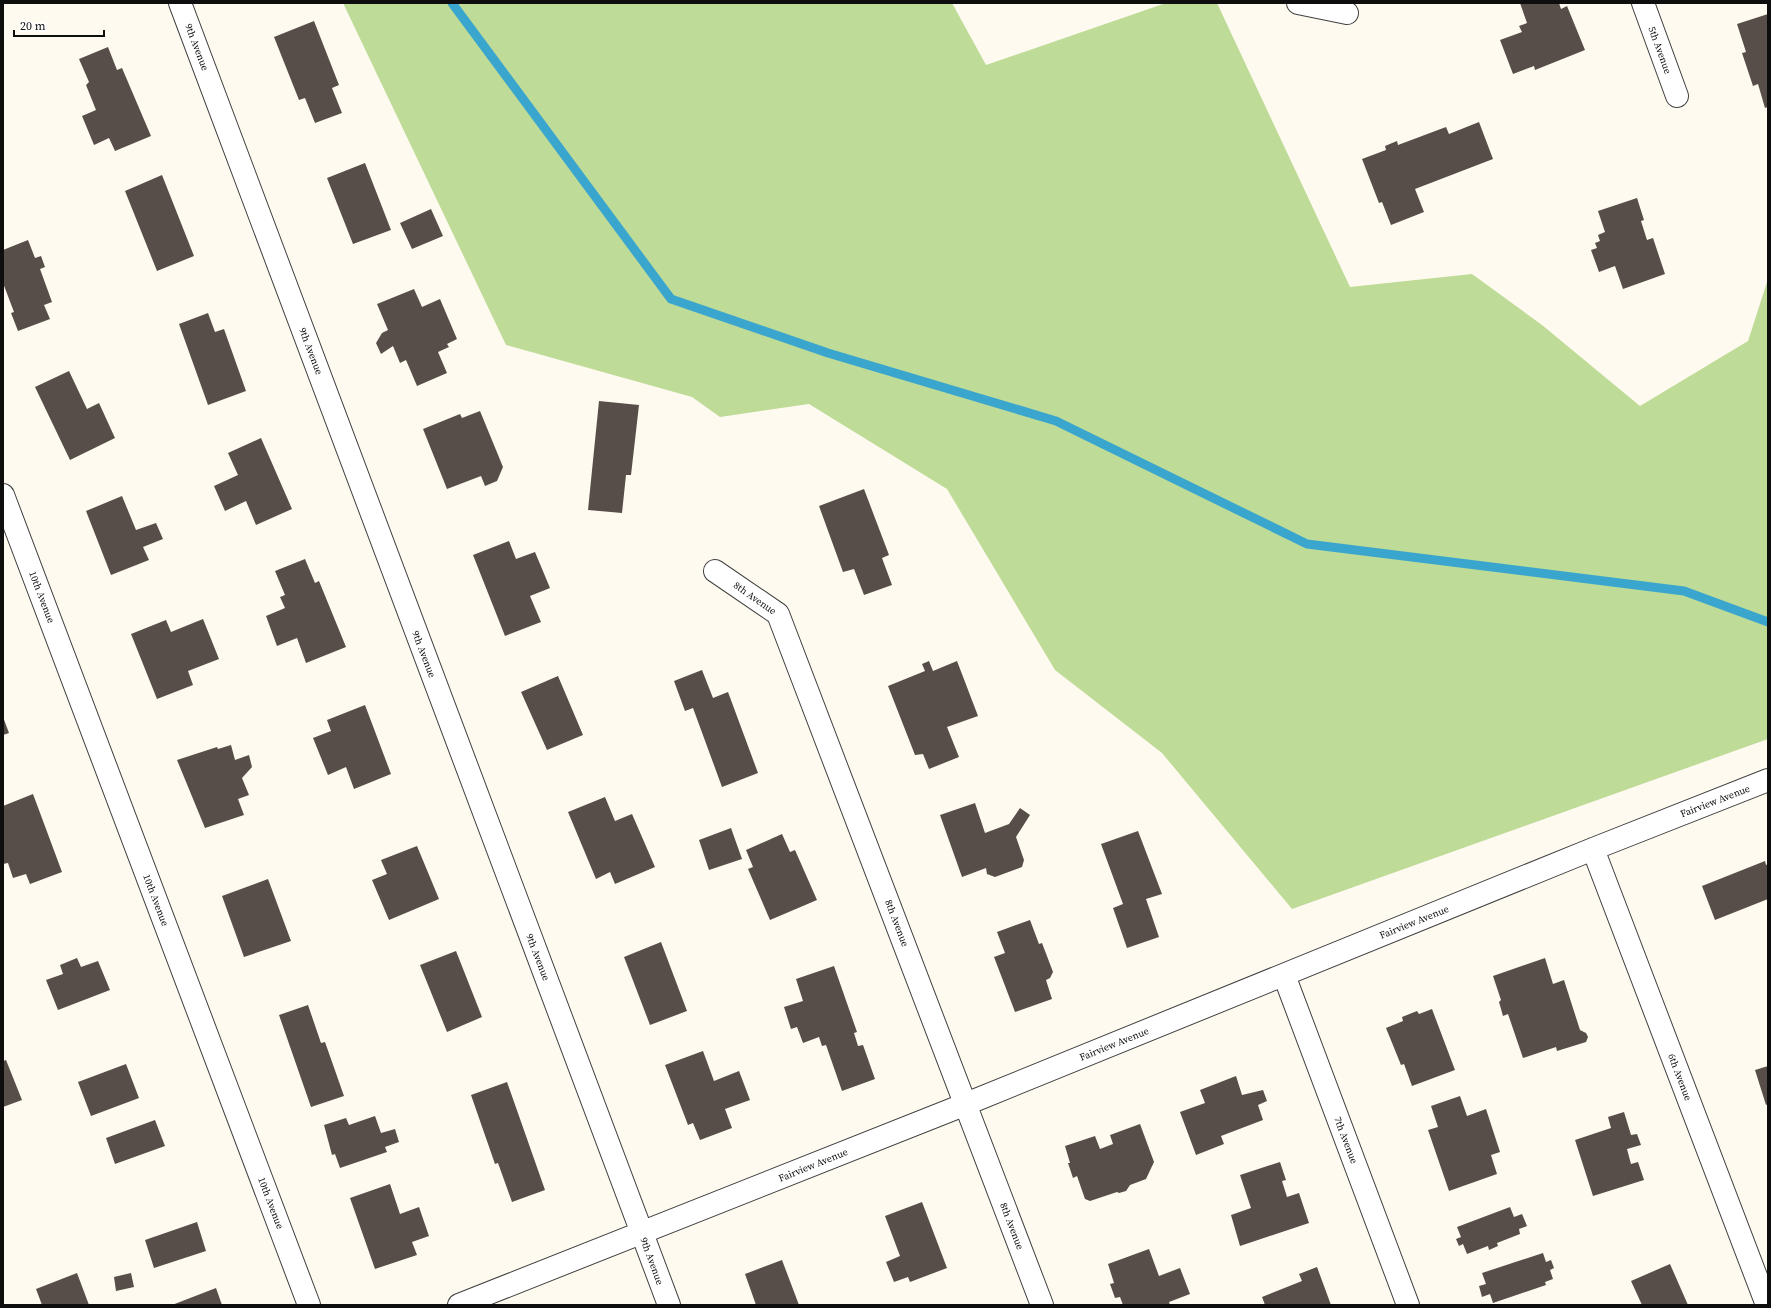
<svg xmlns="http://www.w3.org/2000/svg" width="1771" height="1308" viewBox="0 0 1771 1308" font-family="'Source Serif 4',serif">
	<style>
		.forest { fill: #bedb98 }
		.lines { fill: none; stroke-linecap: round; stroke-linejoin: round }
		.stream { stroke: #3aa6ce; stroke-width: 9 }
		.building { fill: #574e4a }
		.street-casing { stroke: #414141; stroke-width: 24 }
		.street { stroke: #fff; stroke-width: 22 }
		.labels { text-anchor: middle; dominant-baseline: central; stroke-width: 4; stroke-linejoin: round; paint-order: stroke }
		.street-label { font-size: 10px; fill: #0e0e0e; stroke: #fff }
	</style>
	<rect width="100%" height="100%" fill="#fffaef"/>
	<path class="forest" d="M343 3H952L986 65 1166 3H1217L1350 287 1472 274 1542 325 1640 406 1748 341 1768 279V739L1292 909 1162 753 1055 670 947 489 809 404 720 417 692 397 506 345Z"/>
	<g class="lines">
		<path class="stream" d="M452 3 671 299 828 353 1056 421 1307 544 1684 591 1768 622"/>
	</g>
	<path class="building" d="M1520 3H1559L1561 9 1567 6 1585 50 1535 70 1534 66 1513 74 1500 40 1522 32 1519 26 1527 23Z
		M1768 14V107L1765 108 1758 84 1753 86 1742 53 1746 52 1737 24Z
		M314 21 339 85 332 88 342 113 315 123 305 98 299 100 274 37Z
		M108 47 117 70 122 68 151 136 115 151 109 138 94 145 82 116 96 110 86 85 89 82 79 59Z
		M1479 122 1493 159 1415 189 1424 212 1391 225 1382 202 1379 203 1362 159 1386 150 1385 146 1397 141 1398 145 1446 127 1449 134Z
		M365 163 391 230 353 244 327 178Z
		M162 175 194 256 157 271 125 191Z
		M1637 198 1644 220 1641 221 1647 240 1653 238 1665 274 1623 289 1615 266 1599 272 1591 250 1597 248 1595 243 1600 241 1598 235 1605 232 1598 211Z
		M431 209 443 236 412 249 400 223Z
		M28 240 35 258 41 256 45 267 40 269 52 302 44 305 50 319 18 331 11 313 14 312 3 283V250Z
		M414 289 422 307 440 299 457 339 447 344 449 347 438 352 447 373 417 386 406 360 400 363 393 346 381 354 376 343 382 333 388 330 377 304Z
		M208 313 215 332 224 329 246 391 208 405 179 324Z
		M69 371 87 409 99 403 115 438 70 460 35 387Z
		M599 401 639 405 631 475H626L622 513 588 510Z
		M480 411 503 467 497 481 485 486 481 476 447 489 423 429 460 414 462 418Z
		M261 438 292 509 256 525 246 501 225 511 214 486 238 475 228 453Z
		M864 489 889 555 882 558 892 585 864 595 854 569 843 572 819 506Z
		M122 496 136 530 156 523 163 539 143 547 149 560 111 575 86 511Z
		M509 541 516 559 535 552 550 588 530 596 541 622 505 636 473 555Z
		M305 559 315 583 319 581 346 647 306 663 297 638 277 646 266 616 285 608 280 597 285 595 275 571Z
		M203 619 219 659 188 671 193 685 157 699 131 634 166 620 171 632Z
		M929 661 933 671 957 661 978 716 947 727 959 757 929 769 923 754 915 755 888 686 925 671 922 664Z
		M702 670 713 698 728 692 758 773 722 787 693 708 685 711 674 681Z
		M558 676 583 735 547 750 521 692Z
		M365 705 391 774 354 789 346 767 328 775 313 738 331 731 327 720Z
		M3 717 9 733 3 735Z
		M231 745 235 760 249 755 252 767 242 778 249 795 238 799 244 815 205 828 177 760 217 747 218 749Z
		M33 794 62 872 30 884 26 874 13 878 8 863 3 864V806Z
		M605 797 615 821 632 814 655 867 615 884 610 872 596 879 568 812Z
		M975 803 985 833 1009 824 1020 808 1030 815 1016 837 1024 860 1022 867 995 877 987 874 986 868 962 877 940 815Z
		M731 828 742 859 709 870 699 840Z
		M1138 831 1162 894 1146 899 1159 937 1127 948 1113 908 1123 904 1101 844Z
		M782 834 790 852 795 850 817 900 770 920 748 869 753 867 746 850Z
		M417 846 439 899 389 920 372 880 387 874 381 860Z
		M1765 861 1766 865 1768 864V899L1715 920 1702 886Z
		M268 879 291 941 244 957 222 896Z
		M1030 920 1039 944 1042 943 1053 972 1050 978 1046 980 1052 999 1015 1012 994 957 1005 953 997 932Z
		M661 942 687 1011 650 1025 624 957Z
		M456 951 482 1017 447 1032 420 965Z
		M77 958 81 967 98 961 110 990 58 1010 46 980 63 974 60 965Z
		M1545 958 1553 984 1564 980 1580 1030 1586 1033 1588 1037 1586 1042 1557 1051 1556 1047 1523 1058 1508 1014 1503 1016 1499 1002 1501 1000 1493 976Z
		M834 966 857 1032 854 1033 858 1046 863 1045 875 1079 842 1091 826 1045 822 1046 819 1037 803 1043 797 1027 791 1029 784 1007 803 1001 796 979Z
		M308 1005 321 1043 325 1042 344 1096 311 1107 279 1015Z
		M1432 1009 1455 1070 1412 1086 1404 1064 1401 1065 1386 1028 1403 1021 1402 1017 1417 1011 1419 1014Z
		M703 1051 714 1081 739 1071 750 1100 725 1109 732 1128 700 1140 693 1123 688 1125 665 1065Z
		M6 1060 22 1100 3 1107V1061Z
		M126 1064 139 1098 91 1116 78 1082Z
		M1768 1066V1104L1766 1105 1755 1070Z
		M1236 1076 1242 1095 1263 1090 1267 1101 1258 1105 1263 1120 1221 1136 1224 1144 1196 1155 1180 1112 1205 1103 1200 1090Z
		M507 1082 545 1190 512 1202 498 1163 495 1164 471 1095Z
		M1460 1096 1467 1116 1486 1109 1500 1152 1491 1155 1497 1174 1449 1191 1428 1130 1438 1127 1431 1106Z
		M1624 1112 1631 1135 1637 1134 1641 1145 1627 1149 1631 1164 1638 1162 1644 1180 1593 1196 1575 1140 1611 1128 1608 1117Z
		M375 1116 381 1133 395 1129 399 1142 385 1147 387 1152 340 1168 335 1154 332 1155 324 1125 346 1118 349 1125Z
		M155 1120 165 1146 115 1164 106 1138Z
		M1140 1124 1154 1162 1146 1179 1130 1185 1126 1191 1119 1193 1117 1192 1090 1201 1085 1199 1077 1176 1073 1178 1068 1163H1070L1065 1146 1095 1136 1100 1149 1113 1144 1110 1135Z
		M1280 1162 1286 1180 1282 1181 1287 1197 1299 1193 1309 1223 1240 1246 1231 1215 1251 1208 1240 1175Z
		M390 1184 400 1214 419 1207 429 1236 412 1242 417 1255 375 1269 350 1198Z
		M922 1202 947 1268 910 1282 908 1277 894 1282 886 1262 900 1256 885 1216Z
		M1510 1207 1514 1217 1522 1214 1527 1226 1519 1229 1520 1234 1497 1243 1498 1246 1489 1250 1488 1246 1467 1254 1463 1244 1459 1246 1456 1239 1461 1237 1457 1227Z
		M197 1222 206 1251 154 1268 145 1240Z
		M1149 1249 1159 1276 1180 1268 1190 1294 1169 1302 1170 1305H1123L1120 1297 1115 1298 1110 1284 1114 1283 1108 1264Z
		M1543 1253 1546 1262 1551 1260 1554 1268 1550 1270 1553 1279 1545 1282 1546 1285 1493 1303 1490 1294 1482 1297 1479 1286 1486 1284 1482 1273Z
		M782 1260 799 1305H756L745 1274Z
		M1670 1264 1688 1305H1642L1631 1281Z
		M1317 1267 1331 1305H1265L1262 1297 1302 1281 1299 1274Z
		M77 1273 89 1305H42L36 1289Z
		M131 1273 134 1287 116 1291 114 1277Z
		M216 1288 222 1305H172Z"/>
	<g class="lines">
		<g class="street-casing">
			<path id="street" d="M180 3 669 1305
				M1298 3 1347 13
				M1643 3 1677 96
				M3 495 309 1305
				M715 571 778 614 1042 1305
				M1593 849 1767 1305
				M1284 975 1408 1305
				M459 1305 966 1104 1593 849 1768 780"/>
		</g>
		<use href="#street" class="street"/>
	</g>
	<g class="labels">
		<g class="street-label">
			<text transform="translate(197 47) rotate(69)">9th Avenue</text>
			<text transform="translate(1660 50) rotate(70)">5th Avenue</text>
			<text transform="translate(311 351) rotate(69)">9th Avenue</text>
			<text transform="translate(42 597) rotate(69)">10th Avenue</text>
			<text transform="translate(755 598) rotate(35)">8th Avenue</text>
			<text transform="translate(424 654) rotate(69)">9th Avenue</text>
			<text transform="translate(1715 801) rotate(-21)">Fairview Avenue</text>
			<text transform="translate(156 900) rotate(69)">10th Avenue</text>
			<text transform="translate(1414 922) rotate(-22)">Fairview Avenue</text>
			<text transform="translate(897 923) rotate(69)">8th Avenue</text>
			<text transform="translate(538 957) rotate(69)">9th Avenue</text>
			<text transform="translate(1114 1044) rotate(-22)">Fairview Avenue</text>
			<text transform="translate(1680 1077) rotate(69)">6th Avenue</text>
			<text transform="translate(1346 1140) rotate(69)">7th Avenue</text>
			<text transform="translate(813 1165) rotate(-22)">Fairview Avenue</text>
			<text transform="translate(271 1203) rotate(69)">10th Avenue</text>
			<text transform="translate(1012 1226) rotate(69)">8th Avenue</text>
			<text transform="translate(652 1261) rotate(70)">9th Avenue</text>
		</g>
	</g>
	<rect width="1771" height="1308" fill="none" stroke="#0e0e0e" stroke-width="8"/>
	<path d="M14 30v6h90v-6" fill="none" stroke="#0e0e0e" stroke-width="2"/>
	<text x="20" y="30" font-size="12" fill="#0e0e0e" stroke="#ffffff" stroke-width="3" paint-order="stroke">20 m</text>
</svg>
